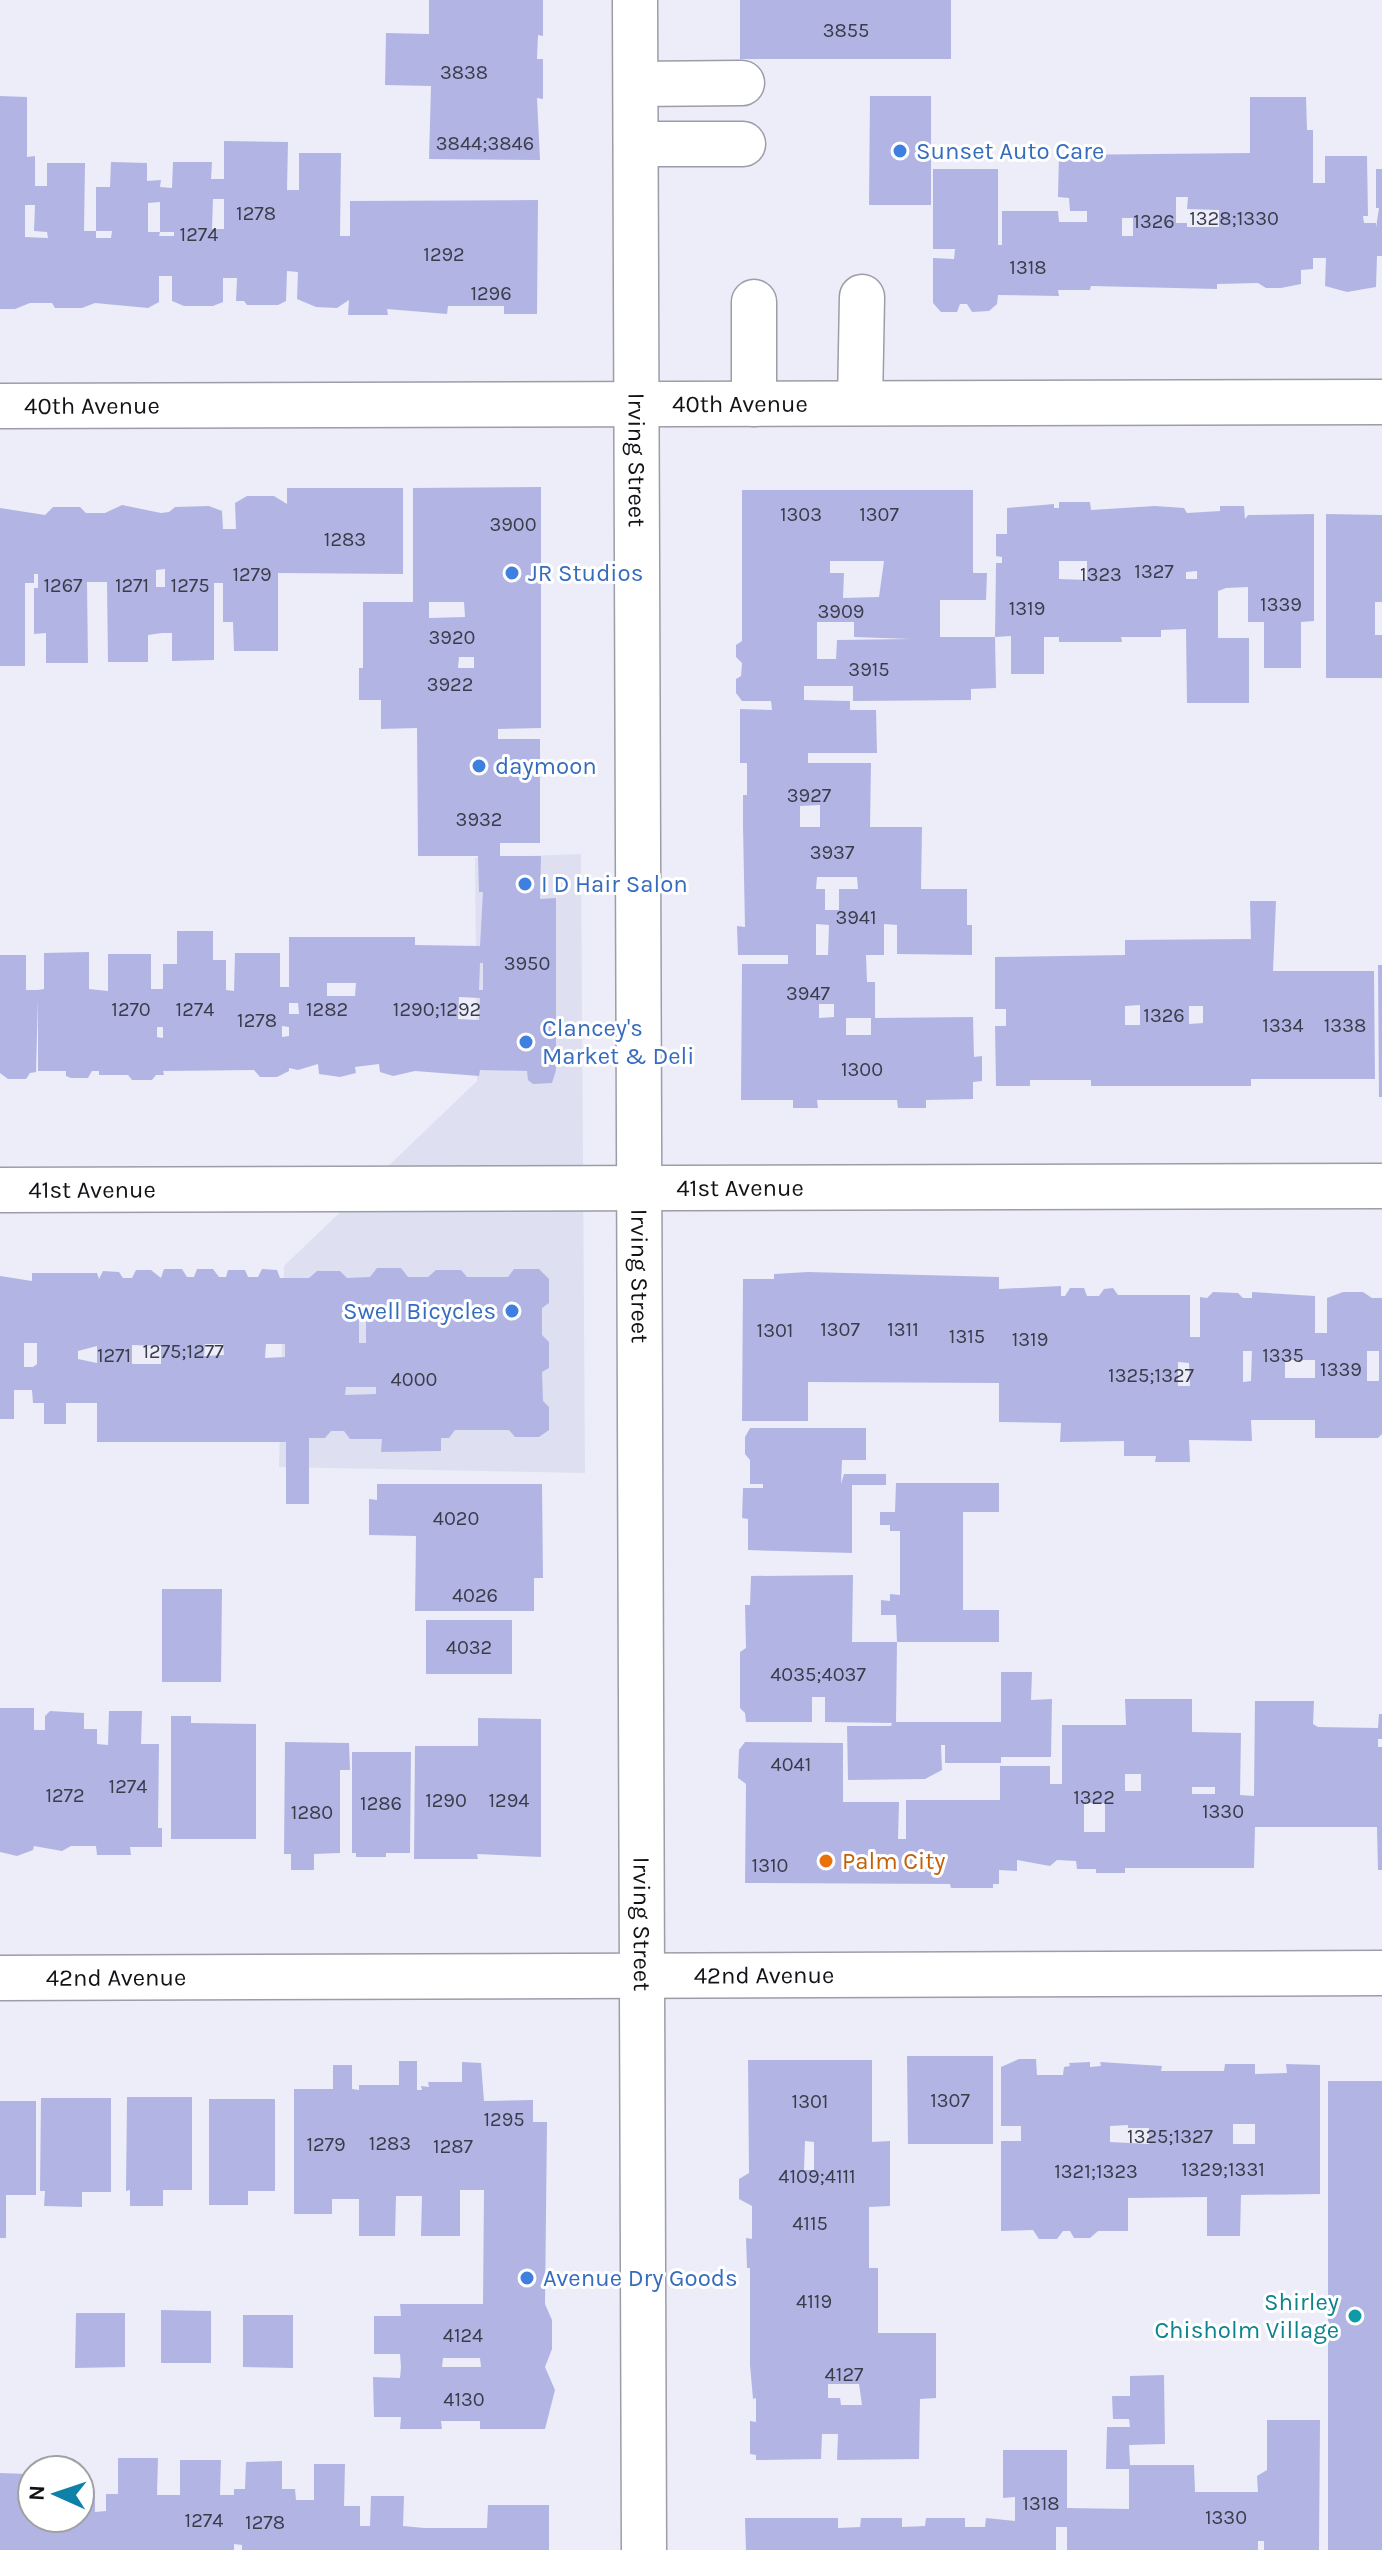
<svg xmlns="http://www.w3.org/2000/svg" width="1382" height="2550" viewBox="0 0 1382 2550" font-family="Karla,sans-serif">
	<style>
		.built { fill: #dedff1 }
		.building { fill: #b2b5e4; fill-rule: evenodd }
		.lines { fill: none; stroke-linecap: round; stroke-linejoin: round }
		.minor-casing { stroke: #9c9da7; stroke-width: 47 }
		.minor { stroke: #fff; stroke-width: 44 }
		.shop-dot { fill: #3f7fe0; stroke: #fff; stroke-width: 3 }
		.food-dot { fill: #e8710a; stroke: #fff; stroke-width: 3 }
		.culture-dot { fill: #0f9aa8; stroke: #fff; stroke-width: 3 }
		.labels { text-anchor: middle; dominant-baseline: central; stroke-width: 6; stroke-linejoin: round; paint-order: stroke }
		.number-label { font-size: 20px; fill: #3a3c4a }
		.shop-label { font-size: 24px; fill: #366cbe; stroke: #fff; text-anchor: start }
		.street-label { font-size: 24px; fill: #121316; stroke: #fff }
		.food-label { font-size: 24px; fill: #c56008; stroke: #fff; text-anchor: start }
		.culture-label { font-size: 24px; fill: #0d838f; stroke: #fff; text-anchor: end }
	</style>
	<rect width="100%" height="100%" fill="#ecedf8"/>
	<path class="built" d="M581 854 585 1473 279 1467 284 1266 477 1081 475 858Z"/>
	<path class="building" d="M429 0H543V36L538 35 537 59H543V99L537 98 540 160 429 159 431 86 385 85 386 33 429 34Z
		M740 0H951V59H740Z
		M0 96 27 97V157L35 156V186H47V163H85L84 231H96V238H111L112 231H96V187H110L111 162 147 163V181L161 180 160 187 172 188 173 162H212L211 179H224V141L288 142 287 190H299V153H341L340 236H350V201L538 200 537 314H504V306H448L447 314 387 309 388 315H348L349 300 337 308 316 307 297 299 298 272 287 271 286 301 278 305H247L244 301H236L237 278H223V302L213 306H184L172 301V276H159V302L148 308 95 303 82 308H55L52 303H30L15 309H0ZM213 199H224V229H212ZM160 202V232H148V203ZM25 205H35L34 231 47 232 48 238 25 237ZM160 232H174V236H159Z
		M870 96H931V205H869Z
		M1250 97H1306L1307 130H1313V183H1325V156H1367L1368 216H1363L1364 223H1376V228L1379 208H1376V169H1382V256H1377L1376 287 1347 292 1325 286 1326 258H1313V269L1301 270V284L1281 288H1266L1258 283 1217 284V289L1091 286 1090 290H1058L1059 296 998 295 997 304 989 311 972 312 967 304H960L957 312H941L933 303V258L954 259 955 249H933V169H998V245H1002V211H1058L1059 222H1087V211H1070L1069 198 1058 197 1059 155 1250 153ZM1176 197H1188L1187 209 1219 210V227H1187V223H1176ZM1122 218H1133V236H1122Z
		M541 487V728L498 729V739H540V843H500V856H541L540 899 556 898V1070L552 1083 533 1084 528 1080 527 1071 480 1070 479 1076 415 1071 393 1076 380 1072 379 1064 355 1067 356 1073 340 1077 319 1074 318 1064 298 1070 289 1068V1071L277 1077H260L254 1070 163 1071 164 1075H156L152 1080H132L128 1075H99V1071H92L88 1078H71L66 1076V1071H38V999L36 1072 30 1073 26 1079H8L0 1073V955H26V990H38L44 989V953L89 952V989L108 991V954H151V989H163V964H177V931H213V960H226V990L234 991 235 953H280V987H289V937H415V945L480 946 483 892H479L478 856H418L417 728 381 729V700H359V668H363V602H413V488ZM429 602H464L465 617 429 618ZM459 657H474V668H458ZM480 963H483V990H479ZM327 983H356L355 996H327ZM459 997 480 998 479 1020 458 1019ZM289 1003H298L299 1014H289ZM282 1026 289 1027V1036L282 1037ZM157 1027H163V1038L157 1037Z
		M287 488H403V574L278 573V651H234L233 622H223V583H214V660L172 661V633H162L148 635V662H108L107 582H87L88 663H46V633L34 634V588H38V574H34V583H25V666H0V508L45 515 53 507H80L86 513H105L122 505 161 513 169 512 175 507 209 506 222 511 223 529H236L235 503 247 496H274L287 504ZM165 569V587H156V570Z
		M742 490H973V573H987L986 600H940V637H995L996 688 971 689V700L853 701V686H804V700L850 701V710H876L877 753H808V763H871L870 827H922L921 889H967V925H972V955L897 954V925L884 924V955H866L867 982H875V1018L973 1017 974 1057 982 1056V1081L973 1082V1099L926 1100V1108H898L897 1100H817L818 1108H793V1100H741L742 964H788V955H738L737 926 745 927 743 827V795H747V763H740V709L772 710 771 701H742L736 693V679L741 676 742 663 736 657V645L742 641ZM830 561H884L879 597 843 598 844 573H830ZM817 622H854V637L911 639 837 640 836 659H817ZM820 805V827H800V806ZM817 877H857L858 889H839V910H825V889H816ZM816 924 829 925 828 955H816ZM819 1004H834V1017L819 1018ZM846 1018H871V1035H846Z
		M1059 502H1090L1091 510 1155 506 1184 508 1187 513 1220 511V506H1244L1245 519 1248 515 1314 514V621L1301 622V668H1264V622H1248V587L1226 588 1218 591V638H1249V703H1187L1186 629 1161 630V637H1121L1122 642H1059V637H1044V674H1011V636L995 637 996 563H1002V557L996 556V534H1007V508L1054 504V508H1059ZM1059 561H1087V580L1059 579ZM1197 571V579H1186V572Z
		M1326 514 1382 515V602H1375V635H1382V678H1326Z
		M1250 901H1276L1273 971H1374L1375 1079H1251V1086H1091V1080H1030V1086H996L995 1026H1006V1009H995V957L1125 955V940L1251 939ZM1140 1005V1025H1125V1006ZM1189 1006H1203V1023L1189 1024Z
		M1378 965H1382V1097H1379Z
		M377 1268H401L408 1277H428L436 1270H461L467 1277H508L514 1269H539L549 1279V1303L542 1308V1335L549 1342V1368L542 1372 543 1401 549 1407V1430L539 1437H515L509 1430H455L449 1438H441V1451L381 1452 382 1439H350L344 1431H331L325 1438H309V1504H286V1442H97V1403H66V1424H44V1403H33L32 1390H14V1419H0V1276L32 1281V1273H97L99 1279 103 1271 119 1272 123 1278H132L136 1270H151L161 1278 164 1269H182L187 1277H194L197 1269H213L219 1277H226L228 1270H245L248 1277H258L262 1269 277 1270 280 1278H309L317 1271H340L347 1278 370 1277ZM359 1320H366V1343H359ZM24 1343H37V1364L33 1367H24ZM205 1344H223L224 1355 204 1356ZM266 1344H285V1357L265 1358ZM132 1345 161 1346V1364H132ZM97 1346V1363L78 1359V1351ZM346 1387H376V1394L345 1395Z
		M808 1272 999 1277V1289L1061 1286V1296H1065L1070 1288H1084L1087 1296H1099L1104 1289 1113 1288 1118 1295H1190V1337H1200V1297L1207 1298 1213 1292 1238 1293 1243 1298H1252V1292L1315 1296V1333H1327V1298L1343 1292H1363L1372 1298H1382V1434L1378 1438H1315V1420H1251L1252 1441 1189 1440 1190 1462H1155L1156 1456H1124V1441L1060 1442 1061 1423 999 1422V1383L808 1382V1421H742L743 1279H774V1274ZM1243 1351H1252L1251 1381 1243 1382ZM1367 1351H1379V1381H1367ZM1285 1360H1315V1378H1285ZM1178 1362 1189 1363 1190 1386H1178Z
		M750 1428H866V1460H842L841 1484 844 1474H886V1485H852V1553L748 1550V1519L742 1518 743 1488H763V1484H750V1460L745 1454V1437Z
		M896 1483H999V1512H963V1610H999V1642H897L896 1615H881V1600L890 1601V1594L900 1595V1531H890V1525H880V1512H895Z
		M377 1484H542L543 1578H534V1611H415L416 1536 369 1535V1499L377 1500Z
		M853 1575 852 1642H897L896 1722H1001V1672H1032L1031 1700 1052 1699 1051 1757H1001V1763H945V1745H941L942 1770 925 1779 848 1780 847 1726H891L892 1723 825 1722V1697H812V1722H746L745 1713 740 1708V1652L746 1648 745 1605H750L751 1576Z
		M162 1589H222L221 1682H162Z
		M426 1620H512V1674H426Z
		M1125 1699H1192V1732L1241 1733 1240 1795 1254 1796 1255 1701H1314L1313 1724 1318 1727 1378 1728 1379 1714H1382V1739H1378V1747H1382V1870H1378L1377 1827H1255L1254 1868H1125V1873H1096V1869H1077L1076 1861 1057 1860 1050 1866 1017 1860V1871L999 1870V1884H993V1888H951L950 1884 745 1883 746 1784 738 1778 739 1750 745 1742 843 1743V1802H899L898 1839H906V1800H1000V1766H1050V1784H1062V1725H1126ZM1125 1774H1141V1791H1125ZM1192 1787H1215V1794H1192ZM1084 1803H1105V1832H1084Z
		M0 1708H34V1730H45V1716L50 1711 84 1713V1729H97V1744L108 1745 109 1711H142L141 1744H159L158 1828H162V1847H130L131 1855H97L96 1846H71L62 1851 34 1846 33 1850 17 1856 0 1852Z
		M171 1716H191V1723L256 1724V1839H171Z
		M478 1718 541 1719V1857L477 1854 478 1859H414L415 1746H478Z
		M285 1742 349 1743 350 1770H340V1853L314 1854V1870H291V1854H284Z
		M352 1752H411L410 1853H386V1857H356V1853H352Z
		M907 2056H993V2144H908Z
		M1019 2059H1036L1037 2075H1063L1064 2067 1070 2066 1069 2063 1090 2062V2067L1101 2066 1100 2062 1162 2066 1161 2071H1224L1225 2064H1255V2074L1287 2073 1286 2064 1320 2065V2194L1241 2195 1240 2236H1207V2197L1128 2198V2231H1098L1090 2238H1074L1070 2231H1063L1057 2239H1039L1033 2230 1001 2231V2141H1021V2126H1001V2067ZM1233 2124H1255V2144H1233ZM1128 2125V2128H1149V2144L1110 2142V2126Z
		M748 2060H872V2142L890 2141V2206L869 2207V2268H878V2333H936V2398L920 2399 919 2459 837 2460 838 2434H822L821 2459 756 2460V2455L750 2454V2421L756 2422V2398L753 2399 750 2365V2268H747L746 2238 752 2239V2206L739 2199V2179L749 2173ZM805 2141 814 2142V2170H804ZM828 2384H859L862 2405H841L840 2398H828Z
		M399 2061H417V2090H422L421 2086 429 2087 428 2082H462V2062L481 2063 484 2101 533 2100V2122H547L545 2304 552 2320V2349L545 2367 555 2390 545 2429H480V2421H441L442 2429H400L401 2417H374L373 2377 400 2378 401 2367 400 2354H374V2316H401L400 2304H483L484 2190H460V2236H421L422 2196H396L395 2236H359V2199H332V2214H294V2089H333V2065H352V2089L359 2090V2085H399ZM443 2358H480L481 2367H442Z
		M1328 2081H1382V2550H1328Z
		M127 2097H192V2190H163V2206H130V2190L126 2191Z
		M41 2098H111V2192H82V2207L44 2206 45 2191H40Z
		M209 2099H275V2191H248V2205H209Z
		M0 2101H36V2195H6V2238H0Z
		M161 2310 211 2311V2363H161Z
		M76 2313H125V2367L75 2368Z
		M243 2315H293V2368L243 2367Z
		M1164 2375 1165 2444 1129 2445 1130 2465H1194L1195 2492H1258L1257 2476 1267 2470V2420H1320L1319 2550H1264V2541H1258V2550H1067V2527H1056V2550H746L745 2518H838V2528L860 2527 861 2518H902V2527L925 2526 926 2518H965V2527H985L986 2518 1015 2521V2497L1003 2498V2450H1067V2508L1129 2509V2469H1106L1107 2427H1130L1129 2419H1113L1112 2396H1130V2376Z
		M118 2458H158L157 2495H180V2460H221L220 2495H234V2489H245L246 2462 282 2461V2489H295L296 2500H314V2464H345L344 2506H360V2526H370L371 2496H404L403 2526 424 2528H487L488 2505H549V2550H242V2545L234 2544V2550H0V2473L27 2474V2504H32V2518H80V2490H95V2512L106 2511V2494H118Z"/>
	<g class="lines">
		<g class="minor-casing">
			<g id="minor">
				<path id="s1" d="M635 0 644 2550"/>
				<path d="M636 84 742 83"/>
				<path d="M636 144H743"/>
				<path d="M754 302V404"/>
				<path d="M860 403 862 297"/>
				<path id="s2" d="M0 406 1382 402"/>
				<path id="s3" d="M0 1190 1382 1186"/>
				<path id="s4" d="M0 1978 1382 1973"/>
			</g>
		</g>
		<use href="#minor" class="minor"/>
	</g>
	<g class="shop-dot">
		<circle cx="900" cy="151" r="8"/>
		<circle cx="512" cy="573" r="8"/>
		<circle cx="479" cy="766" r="8"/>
		<circle cx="525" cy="884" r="8"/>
		<circle cx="526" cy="1042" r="8"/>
		<circle cx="512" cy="1311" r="8"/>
		<circle cx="527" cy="2278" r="8"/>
	</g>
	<circle class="food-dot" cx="826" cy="1861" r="8"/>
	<circle class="culture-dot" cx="1355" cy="2316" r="8"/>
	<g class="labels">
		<g class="number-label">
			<text x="846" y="30">3855</text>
			<text x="464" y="72">3838</text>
			<text x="485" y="143">3844;3846</text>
			<text x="256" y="213">1278</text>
			<text x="1234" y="218">1328;1330</text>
			<text x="1154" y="221">1326</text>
			<text x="199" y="234">1274</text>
			<text x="444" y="254">1292</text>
			<text x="1028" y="267">1318</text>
			<text x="491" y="293">1296</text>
			<text x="801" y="514">1303</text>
			<text x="879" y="514">1307</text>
			<text x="513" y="524">3900</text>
			<text x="345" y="539">1283</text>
			<text x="1154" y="571">1327</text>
			<text x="252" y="574">1279</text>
			<text x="1101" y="574">1323</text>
			<text x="63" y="585">1267</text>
			<text x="132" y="585">1271</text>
			<text x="190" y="585">1275</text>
			<text x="1281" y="604">1339</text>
			<text x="1027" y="608">1319</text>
			<text x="841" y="611">3909</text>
			<text x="452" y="637">3920</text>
			<text x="869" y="669">3915</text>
			<text x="450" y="684">3922</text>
			<text x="809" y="795">3927</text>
			<text x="479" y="819">3932</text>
			<text x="832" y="852">3937</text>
			<text x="856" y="917">3941</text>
			<text x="527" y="963">3950</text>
			<text x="808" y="993">3947</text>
			<text x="131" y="1009">1270</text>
			<text x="195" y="1009">1274</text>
			<text x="327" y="1009">1282</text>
			<text x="437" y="1009">1290;1292</text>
			<text x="1164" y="1015">1326</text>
			<text x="257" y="1020">1278</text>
			<text x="1283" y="1025">1334</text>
			<text x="1345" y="1025">1338</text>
			<text x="862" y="1069">1300</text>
			<text x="840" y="1329">1307</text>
			<text x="903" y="1329">1311</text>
			<text x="775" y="1330">1301</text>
			<text x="967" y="1336">1315</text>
			<text x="1030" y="1339">1319</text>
			<text x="183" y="1351">1275;1277</text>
			<text x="114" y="1355">1271</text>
			<text x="1283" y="1355">1335</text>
			<text x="1341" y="1369">1339</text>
			<text x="1151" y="1375">1325;1327</text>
			<text x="414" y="1379">4000</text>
			<text x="456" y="1518">4020</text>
			<text x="475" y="1595">4026</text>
			<text x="469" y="1647">4032</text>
			<text x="818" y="1674">4035;4037</text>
			<text x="791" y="1764">4041</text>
			<text x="128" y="1786">1274</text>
			<text x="65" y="1795">1272</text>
			<text x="1094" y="1797">1322</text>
			<text x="446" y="1800">1290</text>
			<text x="509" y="1800">1294</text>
			<text x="381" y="1803">1286</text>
			<text x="1223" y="1811">1330</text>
			<text x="312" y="1812">1280</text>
			<text x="770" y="1865">1310</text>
			<text x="950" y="2100">1307</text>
			<text x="810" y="2101">1301</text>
			<text x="504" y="2119">1295</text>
			<text x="1170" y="2136">1325;1327</text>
			<text x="390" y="2143">1283</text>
			<text x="326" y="2144">1279</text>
			<text x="453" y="2146">1287</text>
			<text x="1223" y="2169">1329;1331</text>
			<text x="1096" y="2171">1321;1323</text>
			<text x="817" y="2176">4109;4111</text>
			<text x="810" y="2223">4115</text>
			<text x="814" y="2301">4119</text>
			<text x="463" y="2335">4124</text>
			<text x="844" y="2374">4127</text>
			<text x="464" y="2399">4130</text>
			<text x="1041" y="2503">1318</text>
			<text x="1226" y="2517">1330</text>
			<text x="204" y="2520">1274</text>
			<text x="265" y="2522">1278</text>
		</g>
		<g class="shop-label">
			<text x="916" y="151">Sunset Auto Care</text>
			<text x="528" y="573">JR Studios</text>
			<text x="495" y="766">daymoon</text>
			<text x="541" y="884">I D Hair Salon</text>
			<text x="542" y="1028">Clancey's<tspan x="542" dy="28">Market &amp; Deli</tspan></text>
			<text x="496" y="1311" text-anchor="end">Swell Bicycles</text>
			<text x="543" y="2278">Avenue Dry Goods</text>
		</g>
		<g class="street-label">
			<text stroke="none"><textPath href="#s2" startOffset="740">40th Avenue</textPath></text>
			<text stroke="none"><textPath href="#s2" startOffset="92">40th Avenue</textPath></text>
			<text stroke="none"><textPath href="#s1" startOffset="460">Irving Street</textPath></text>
			<text stroke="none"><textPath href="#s3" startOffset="740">41st Avenue</textPath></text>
			<text stroke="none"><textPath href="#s3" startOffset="92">41st Avenue</textPath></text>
			<text stroke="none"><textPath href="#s1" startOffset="1276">Irving Street</textPath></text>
			<text stroke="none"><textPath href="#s1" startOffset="1924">Irving Street</textPath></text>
			<text stroke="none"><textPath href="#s4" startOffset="764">42nd Avenue</textPath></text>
			<text stroke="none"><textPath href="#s4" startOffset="116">42nd Avenue</textPath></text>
		</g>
		<g class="food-label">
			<text x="842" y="1861">Palm City</text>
		</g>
		<g class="culture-label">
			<text x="1339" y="2302">Shirley<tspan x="1339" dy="28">Chisholm Village</tspan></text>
		</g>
	</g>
	<g transform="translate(56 2494) rotate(273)"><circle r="38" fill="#ffffff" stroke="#a0a1a2" stroke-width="2"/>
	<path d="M0-6L14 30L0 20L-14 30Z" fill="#0d81a8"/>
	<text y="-12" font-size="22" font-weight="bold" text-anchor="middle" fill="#121316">N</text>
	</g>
</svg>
